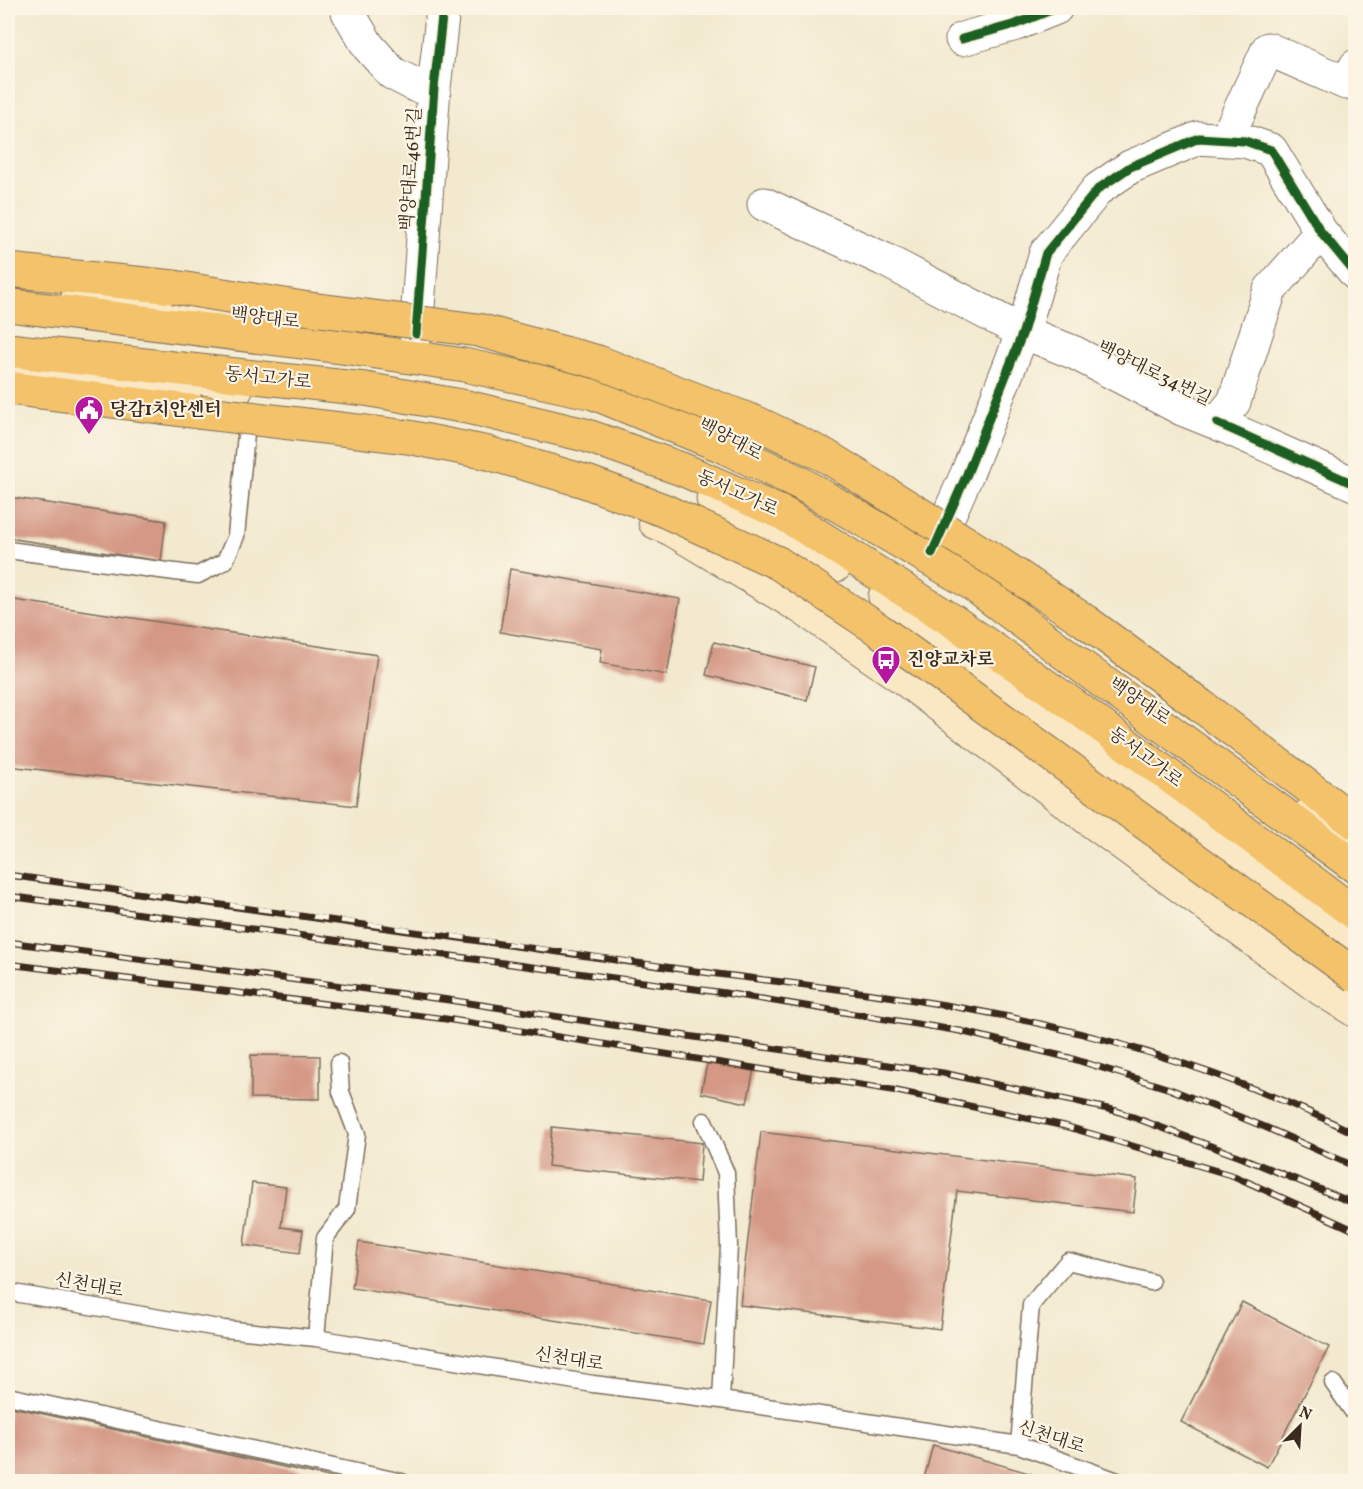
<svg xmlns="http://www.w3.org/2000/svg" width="1363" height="1489" viewBox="0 0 1363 1489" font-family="Vollkorn,'Noto Serif KR',serif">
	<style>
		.building { fill: #d49885 }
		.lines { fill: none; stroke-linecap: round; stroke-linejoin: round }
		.lane-casing { stroke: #7b6d5c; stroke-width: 19 }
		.street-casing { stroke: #7b6d5c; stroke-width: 35 }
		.secondary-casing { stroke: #7b6d5c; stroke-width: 35 }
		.highway-casing { stroke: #7b6d5c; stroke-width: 35 }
		.lane { stroke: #fff; stroke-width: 16 }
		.street { stroke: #fff; stroke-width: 33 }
		.secondary { stroke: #fae7c3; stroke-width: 33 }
		.highway { stroke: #f3c26a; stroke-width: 33 }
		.rail-casing { stroke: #3b2a1e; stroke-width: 7 }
		.rail { stroke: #fcf5e5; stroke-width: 4.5; stroke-dasharray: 14; stroke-linecap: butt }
		.highway-bridge-casing { stroke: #7b6d5c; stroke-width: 35; stroke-linecap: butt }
		.highway-bridge { stroke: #f3c26a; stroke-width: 33 }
		.cycleway-casing { stroke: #fcf5e5; stroke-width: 13 }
		.cycleway { stroke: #1b5e20; stroke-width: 9 }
		.labels { text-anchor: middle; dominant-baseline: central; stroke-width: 4.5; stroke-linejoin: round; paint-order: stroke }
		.street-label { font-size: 18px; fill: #3b2a1e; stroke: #fcf5e5 }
		.poi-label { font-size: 18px; font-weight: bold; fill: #3b2a1e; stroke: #fcf5e5; text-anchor: start }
	</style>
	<rect width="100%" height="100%" fill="#fcf5e5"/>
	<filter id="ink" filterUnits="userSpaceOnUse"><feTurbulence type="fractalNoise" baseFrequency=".0167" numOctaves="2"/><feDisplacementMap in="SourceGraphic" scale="12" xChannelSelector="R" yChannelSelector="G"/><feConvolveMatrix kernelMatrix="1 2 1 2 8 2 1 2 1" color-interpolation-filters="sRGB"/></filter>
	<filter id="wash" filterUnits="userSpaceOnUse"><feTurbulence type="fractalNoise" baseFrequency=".008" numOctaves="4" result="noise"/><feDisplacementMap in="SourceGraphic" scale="24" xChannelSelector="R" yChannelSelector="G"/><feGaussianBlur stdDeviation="1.35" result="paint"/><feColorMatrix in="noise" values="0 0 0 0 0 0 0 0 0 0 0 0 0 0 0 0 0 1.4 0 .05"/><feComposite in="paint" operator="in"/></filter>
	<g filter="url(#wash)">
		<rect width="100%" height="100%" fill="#f2e9cf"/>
		<g id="blocks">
			<path class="building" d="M8 497 166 521 161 561 8 538Z
				M510 569 680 599 667 675 600 663 602 649 500 632Z
				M8 599 377 655 356 806 8 766Z
				M714 642 815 667 807 700 706 675Z
				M251 1055 320 1056V1099L251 1098Z
				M708 1059 754 1069 747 1103 701 1093Z
				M552 1127 702 1143 699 1182 548 1166Z
				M761 1132 1137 1179 1133 1212 957 1191 940 1329 740 1305Z
				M252 1183 286 1187 281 1227 303 1230 300 1253 244 1245Z
				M359 1242 711 1300 704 1344 352 1288Z
				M1242 1302 1329 1347 1267 1467 1181 1422Z
				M8 1406 347 1481V1482H8Z
				M933 1445 1056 1481 1055 1482H923Z"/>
		</g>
	</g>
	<g filter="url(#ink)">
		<use href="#blocks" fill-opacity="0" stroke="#7b6d5c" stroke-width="1.5"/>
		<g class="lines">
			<g class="lane-casing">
				<path id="lane" d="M8 550 198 575 225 561 236 536 248 414
					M704 1121 726 1173 729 1246 721 1400
					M8 1292 224 1329 316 1338 593 1384 721 1400 1019 1445 1120 1482
					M316 1338 325 1238 347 1209 357 1134 341 1092 339 1063
					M1333 1383 1356 1416
					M8 1396 402 1482
					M1019 1445 1031 1305 1068 1261 1151 1282"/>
			</g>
			<g class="street-casing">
				<path id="street" d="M347 8 348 12 368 46 392 73 417 86 434 88
					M962 39 1016 24 1056 8
					M1226 140 1268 49 1346 83 1356 66
					M764 204 883 259 1023 332 1075 353 1182 409 1217 423 1234 402 1270 290 1321 232
					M416 334 434 88 443 8
					M1217 423 1356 485
					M932 553 967 474 1023 332 1046 253 1098 189 1130 167 1199 138 1245 141 1271 150 1321 232 1356 274"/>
			</g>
			<g class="secondary-casing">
				<path id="secondary" d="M78 292 279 322 342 328
					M10 366 160 384 236 390
					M713 499 724 503 816 552 836 565
					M655 522 673 530 801 607 906 680 1093 822 1321 989 1356 1011
					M885 597 935 629 1020 694 1179 809 1356 940
					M1309 815 1356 846"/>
			</g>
			<g class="highway-casing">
				<path id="highway" d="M8 270 174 287
					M8 305 356 349 464 365 594 393 720 445 800 483 971 583 1092 674 1356 867
					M8 350 365 389 467 407 585 435 684 470 784 514 953 621 1072 704 1356 914
					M8 388 198 412
					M1200 705 1356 823"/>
			</g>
			<use href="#lane" class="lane"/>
			<use href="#street" class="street"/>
			<use href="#secondary" class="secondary"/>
			<use href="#highway" class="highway"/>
			<g class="rail-casing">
				<path id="rail" d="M8 875C232 905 456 936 680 969 760 980 840 988 920 1001 1070 1024 1220 1067 1356 1134
					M8 896 725 993 960 1031 1070 1058 1170 1089 1265 1127 1356 1167
					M8 942 449 1000 639 1029 943 1073 1117 1111 1243 1158 1356 1204
					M8 964 446 1019 892 1090 1065 1126 1234 1176 1356 1231"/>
			</g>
			<use href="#rail" class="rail"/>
			<g class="highway-bridge-casing">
				<path id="highway-bridge" d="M174 287 303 308 478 330 598 362 757 423 826 456 992 559 1085 621 1200 705
					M198 412 408 437 488 453 584 481 663 510 778 563 879 630 1356 976"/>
			</g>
			<use href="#highway-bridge" class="highway-bridge"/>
			<g class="cycleway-casing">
				<path id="cycleway" d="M962 39 1016 24 1056 8
					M416 334 434 88 443 8
					M1217 423 1356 485
					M932 553 967 474 1023 332 1046 253 1098 189 1130 167 1199 138 1245 141 1271 150 1321 232 1356 274"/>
			</g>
			<use href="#cycleway" class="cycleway"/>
		</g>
	</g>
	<defs>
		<g id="civic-pin" transform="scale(1.5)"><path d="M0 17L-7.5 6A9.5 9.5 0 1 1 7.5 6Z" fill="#b5179e" stroke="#fcf5e5"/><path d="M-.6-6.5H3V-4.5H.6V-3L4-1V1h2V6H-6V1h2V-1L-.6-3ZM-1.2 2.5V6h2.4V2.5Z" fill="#fff"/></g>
		<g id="bus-pin" transform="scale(1.5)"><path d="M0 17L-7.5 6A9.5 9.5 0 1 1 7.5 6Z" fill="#b5179e" stroke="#fcf5e5"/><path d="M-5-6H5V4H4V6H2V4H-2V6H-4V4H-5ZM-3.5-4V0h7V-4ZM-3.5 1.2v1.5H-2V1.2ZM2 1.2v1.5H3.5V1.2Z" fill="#fff"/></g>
	</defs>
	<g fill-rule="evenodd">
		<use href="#civic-pin" x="89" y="410"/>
		<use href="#bus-pin" x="886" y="660"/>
	</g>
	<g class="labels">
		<g class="street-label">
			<text transform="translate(412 169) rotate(-86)">백양대로46번길</text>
			<text transform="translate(265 319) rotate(7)">백양대로</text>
			<text transform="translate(1154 374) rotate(26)">백양대로34번길</text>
			<text transform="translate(268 379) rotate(6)">동서고가로</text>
			<text transform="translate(730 440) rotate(28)">백양대로</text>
			<text transform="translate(737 494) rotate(24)">동서고가로</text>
			<text transform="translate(1139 702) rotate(34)">백양대로</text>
			<text transform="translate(1145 758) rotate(37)">동서고가로</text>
			<text transform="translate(89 1286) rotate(10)">신천대로</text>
			<text transform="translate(569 1360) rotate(9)">신천대로</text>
			<text transform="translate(1051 1438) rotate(18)">신천대로</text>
		</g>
		<g class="poi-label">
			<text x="110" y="410">당감1치안센터</text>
			<text x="907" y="660">진양교차로</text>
		</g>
	</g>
	<rect width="1363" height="1489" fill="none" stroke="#fcf5e5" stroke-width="30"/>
	<g transform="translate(1300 1426) rotate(24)" stroke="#fcf5e5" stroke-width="4.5" paint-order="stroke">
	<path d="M0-4.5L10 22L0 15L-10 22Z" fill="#3b2a1e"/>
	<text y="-9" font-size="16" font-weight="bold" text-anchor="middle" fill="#3b2a1e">N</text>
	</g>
</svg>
